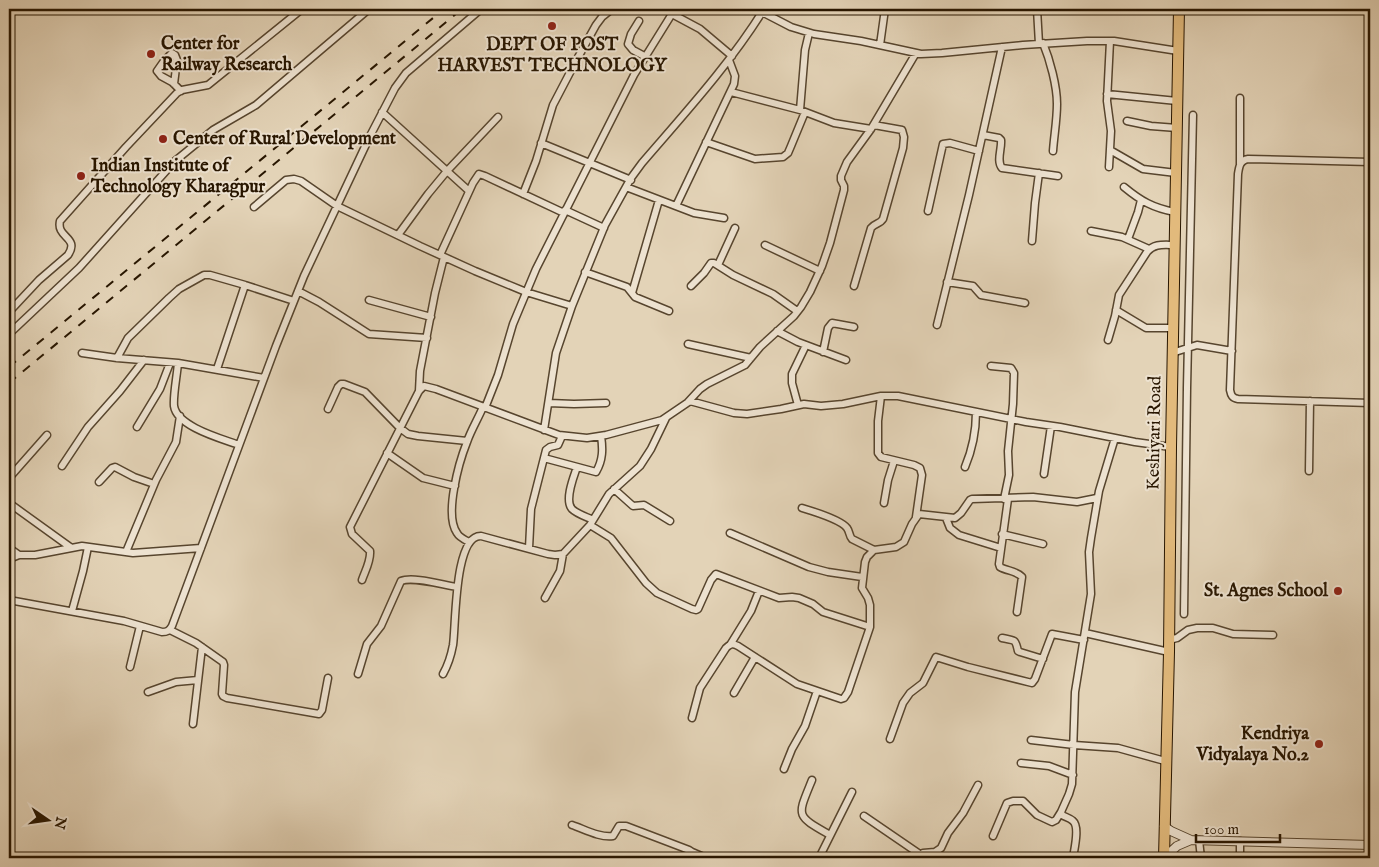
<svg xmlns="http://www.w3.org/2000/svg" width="1379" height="867" viewBox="0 0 1379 867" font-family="'IM FELL English',serif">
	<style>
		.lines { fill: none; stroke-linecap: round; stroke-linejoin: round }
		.stream { stroke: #6a7767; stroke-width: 2 }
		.minor-casing { stroke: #57452e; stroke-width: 9 }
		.tertiary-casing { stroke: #57452e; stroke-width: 10 }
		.primary-casing { stroke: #281600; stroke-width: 12 }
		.minor { stroke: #ede2d0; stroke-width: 6 }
		.tertiary { stroke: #ede2d0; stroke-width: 8 }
		.primary { stroke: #e2ba7c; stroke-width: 10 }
		.rail { stroke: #281600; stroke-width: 2; stroke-dasharray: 9 9; stroke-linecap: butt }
		.poi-dot { fill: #8f2418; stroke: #ede2d0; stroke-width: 2 }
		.labels { text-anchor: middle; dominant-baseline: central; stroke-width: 4; stroke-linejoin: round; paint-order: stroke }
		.poi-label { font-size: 18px; font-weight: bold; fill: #281600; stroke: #ede2d0; text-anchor: start }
		.street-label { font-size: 18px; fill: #281600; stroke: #ede2d0 }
	</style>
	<rect width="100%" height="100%" fill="#e3d3b7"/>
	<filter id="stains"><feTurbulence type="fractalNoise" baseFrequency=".004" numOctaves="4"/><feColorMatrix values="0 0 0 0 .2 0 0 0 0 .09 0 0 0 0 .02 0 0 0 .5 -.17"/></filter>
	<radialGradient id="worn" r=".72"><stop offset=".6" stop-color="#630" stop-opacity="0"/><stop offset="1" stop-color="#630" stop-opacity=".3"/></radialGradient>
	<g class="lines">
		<path class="stream" d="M9 857 13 858"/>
		<g class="minor-casing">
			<path id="minor" d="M1037 9 1039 44
				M762 12 791 27 814 34 861 41 921 54 942 53 1023 45 1087 41H1114L1178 51
				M672 14 700 29 732 56
				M639 21 631 34 628 44 633 50 646 57
				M1043 43C1050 60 1057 86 1057 104 1057 120 1054 136 1053 151
				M880 45 885 9
				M174 84 177 60 175 55 172 53 164 61 157 71 161 76 172 82 181 91
				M731 92 800 110 834 123 871 129
				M1107 94 1177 101
				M1240 98V164
				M800 110 805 50 809 33
				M382 112 469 191
				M1127 121 1151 126 1177 128
				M983 135 999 138 1001 140C1002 149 996 161 1002 168L1058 176
				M706 142 755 159 783 157 788 153 791 146 805 112
				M541 143 631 180
				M1110 150 1143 169 1176 173
				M1370 162 1248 159C1240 160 1239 167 1238 174L1230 390C1231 395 1232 398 1238 399L1370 403
				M1109 167 1111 131 1107 101 1110 41
				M626 187 694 213 724 218
				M1124 187C1141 201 1153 208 1175 212
				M523 194 536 161 553 105 576 61 596 25 602 17 612 9
				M676 206 734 84 735 76 729 60
				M254 207 286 180 294 179 301 181 337 206 420 246 475 271 526 292 572 306
				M565 210 604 228
				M928 211 943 144 950 143 979 151
				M1091 231 1122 237 1149 249
				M398 235 428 194 447 171 498 117
				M1128 239 1138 212 1141 200
				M1032 241 1035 203 1039 173
				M765 245 820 271
				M440 255 473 183 479 174 485 176 564 213
				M718 265 735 228
				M585 272 627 287 635 297 669 311
				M947 282 973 286 981 295 1025 303
				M691 286 704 273 711 263H714L733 275 773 294 797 311
				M854 286 871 228C875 223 880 224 883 219L903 148 904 137 902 130 874 125
				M298 291 319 302 369 334 427 338
				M632 293 659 200
				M369 300 431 317
				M1116 310 1146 328H1173
				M9 312 39 280 68 255C80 237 56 238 60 221L126 147 177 93 182 90 208 85 302 9
				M937 325 969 195 1002 47
				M777 331 798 342 846 360
				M9 334 79 268 175 161 213 130 256 105 369 9
				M1108 340 1115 316 1119 295 1147 252C1154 243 1164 245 1175 245
				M688 344 751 358
				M823 352 828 328 832 323 854 327
				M82 353 117 358 178 363 264 378
				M1172 353 1197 345 1232 351
				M117 358 128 338 169 298 179 289 204 275H210L245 285 294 301
				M178 363C177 376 173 395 174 406 177 427 223 439 239 445
				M991 366 1011 368 1014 373 1013 404 1008 451 1009 475 1004 499
				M217 369 245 285
				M419 391 420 371 435 293 444 257
				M881 396 878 421V453L881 457 914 465 920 468 922 475 916 517
				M688 402 700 389 707 384 745 365 760 347 794 316 801 307 810 292 822 266 830 243 844 190V186L841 180V176L847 162 871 129 916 53
				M549 403 574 404 606 403
				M798 405 792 383V374L806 345
				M485 408 498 375 513 324 536 269 634 75 675 9
				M328 409 338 387 341 384H344L365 392 400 428 408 434 418 436 467 441
				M137 427 160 389 170 363
				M544 430 556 353 572 306 605 225 631 178 642 163C685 113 730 64 764 9
				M387 453 423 478 455 486
				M544 458 596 472C603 460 603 449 601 436
				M62 466 88 427 120 391 144 360
				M577 467C574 476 564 500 572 509 577 514 587 517 593 520
				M965 467C973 448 976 432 976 412
				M1309 471 1310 401
				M1044 474 1051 426
				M9 478 47 435
				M99 482 112 468 115 467 134 477 154 484
				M614 489 633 506 644 505 670 521
				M1008 499 999 564 1000 567C1007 571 1017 571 1022 577L1017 612
				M9 503 70 547
				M884 503 888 480 894 461
				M802 508C812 511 841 520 847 528 850 532 849 536 852 539L874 550
				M946 518 950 528 959 535 1001 548
				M590 525 611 538 646 583 657 593 692 609 696 610 698 609 711 580 716 574 779 598 792 597 799 598 813 604 823 612 870 627
				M730 533 809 567 828 572 862 577
				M1002 534 1043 544
				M469 542C465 540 459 537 457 533 444 515 459 462 467 442 471 430 478 419 483 407
				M9 548 19 555
				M529 548 531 509 546 450 550 447 558 445 562 436
				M126 552 156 480 176 442 180 416
				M9 559 19 555H35L82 546 133 553 201 548
				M362 580C365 571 371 561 370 551L352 534 350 527 419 391 424 386 436 389 559 435 587 438 606 435 662 420 690 401 734 413 747 414 781 409 804 404 821 406 843 404 881 396H898L1026 422 1060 427 1135 442 1171 447
				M545 598 560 571 563 554
				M9 600 124 621 162 632C167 632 169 631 172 626L276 346 304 276 370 136 395 88 406 73 481 9
				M72 611 83 571 88 547
				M1184 614 1187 388 1193 115
				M170 630 196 643 223 662 224 665 222 694 223 696 227 698 319 714 322 710 328 678
				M1085 633 1169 652
				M1002 638C1015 641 1015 638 1018 651L1020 652 1043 659
				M1169 640 1177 638 1188 630 1197 628H1213L1233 634 1273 635
				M730 645 751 611 759 591
				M130 667 140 626
				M358 674 367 644 381 626 401 581C413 576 443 585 457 587
				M443 674C448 665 451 656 453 645 456 625 454 535 481 536L548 554 555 555 563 554 590 525 609 494 640 466 651 449 666 418
				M148 692 176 682 198 680
				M734 693 755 657
				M692 718 700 688 726 648C730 644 732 643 738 646L797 684 841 699 844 698 848 692 870 627V605L868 598 862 588 865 562 867 557 874 550 896 547 904 542 912 524 919 514 955 518 961 513 970 500 972 499 1033 497 1077 502 1097 498
				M193 724 202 647
				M890 739 903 703 910 693 923 683 936 657 968 667 1032 683 1035 679 1052 634 1084 640
				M1031 740 1074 745 1118 748 1165 761
				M1021 763 1049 766 1073 775
				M784 769 792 749 805 726 817 691
				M812 780C797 817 795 815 830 835
				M864 816 921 855
				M572 825C584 829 600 838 613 836L619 826H626L689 850 692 852 693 858
				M993 836 1007 803 1013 801H1023L1037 815 1052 822 1056 820 1061 812
				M1199 840 1201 858
				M692 852 706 858
				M819 858 852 792
				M919 858 923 853 935 852 941 848 948 833 963 813 978 785
				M1073 858C1074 850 1080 827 1073 821 1070 818 1065 817 1062 815L1061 812 1069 794 1072 784 1075 692 1091 594 1089 552 1091 538 1099 491 1115 438
				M1240 858V841"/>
		</g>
		<g class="tertiary-casing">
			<path id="tertiary" d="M1164 826 1171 831 1191 840 1370 845
				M1164 858 1177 846 1191 840"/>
		</g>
		<g class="primary-casing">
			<path id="primary" d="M1164 858 1169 652 1171 447 1179 9"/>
		</g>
		<use href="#minor" class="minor"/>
		<use href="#tertiary" class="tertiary"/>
		<use href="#primary" class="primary"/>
		<path class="rail" d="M9 367 444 9
			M9 383 462 9"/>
	</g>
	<g class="poi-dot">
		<circle cx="552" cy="26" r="5"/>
		<circle cx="151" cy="54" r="5"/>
		<circle cx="163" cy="139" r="5"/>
		<circle cx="81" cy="176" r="5"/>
		<circle cx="1338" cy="591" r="5"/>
		<circle cx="1319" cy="744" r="5"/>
	</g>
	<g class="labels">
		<g class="poi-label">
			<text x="161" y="44">Center for<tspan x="161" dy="21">Railway Research</tspan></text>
			<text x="552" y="45" text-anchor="middle">DEPT OF POST<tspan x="552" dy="21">HARVEST TECHNOLOGY</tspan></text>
			<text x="173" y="139">Center of Rural Development</text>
			<text x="91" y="166">Indian Institute of<tspan x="91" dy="21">Technology Kharagpur</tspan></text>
			<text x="1328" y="591" text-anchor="end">St. Agnes School</text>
			<text x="1309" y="734" text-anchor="end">Kendriya<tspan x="1309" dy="21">Vidyalaya No.2</tspan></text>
		</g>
		<g class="street-label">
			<text transform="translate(1155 433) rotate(-89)">Keshiyari Road</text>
		</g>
	</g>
	<rect width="1379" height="867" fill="none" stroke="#e3d3b7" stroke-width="30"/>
	<rect x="10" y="10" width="1359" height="847" fill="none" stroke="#281600" stroke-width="2.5"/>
	<rect x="15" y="15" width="1349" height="837" fill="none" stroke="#281600"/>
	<g transform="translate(48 820) rotate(103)" stroke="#ede2d0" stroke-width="4" paint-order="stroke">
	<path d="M0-4L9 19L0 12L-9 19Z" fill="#281600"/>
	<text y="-8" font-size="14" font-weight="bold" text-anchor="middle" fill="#281600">N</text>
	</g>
	<path d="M1196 834v8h84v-8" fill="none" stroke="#281600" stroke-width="2.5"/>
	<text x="1204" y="834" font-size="15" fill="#281600" stroke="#ede2d0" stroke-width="4" paint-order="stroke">100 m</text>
	<rect width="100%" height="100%" filter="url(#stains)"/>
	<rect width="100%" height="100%" fill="url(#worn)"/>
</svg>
